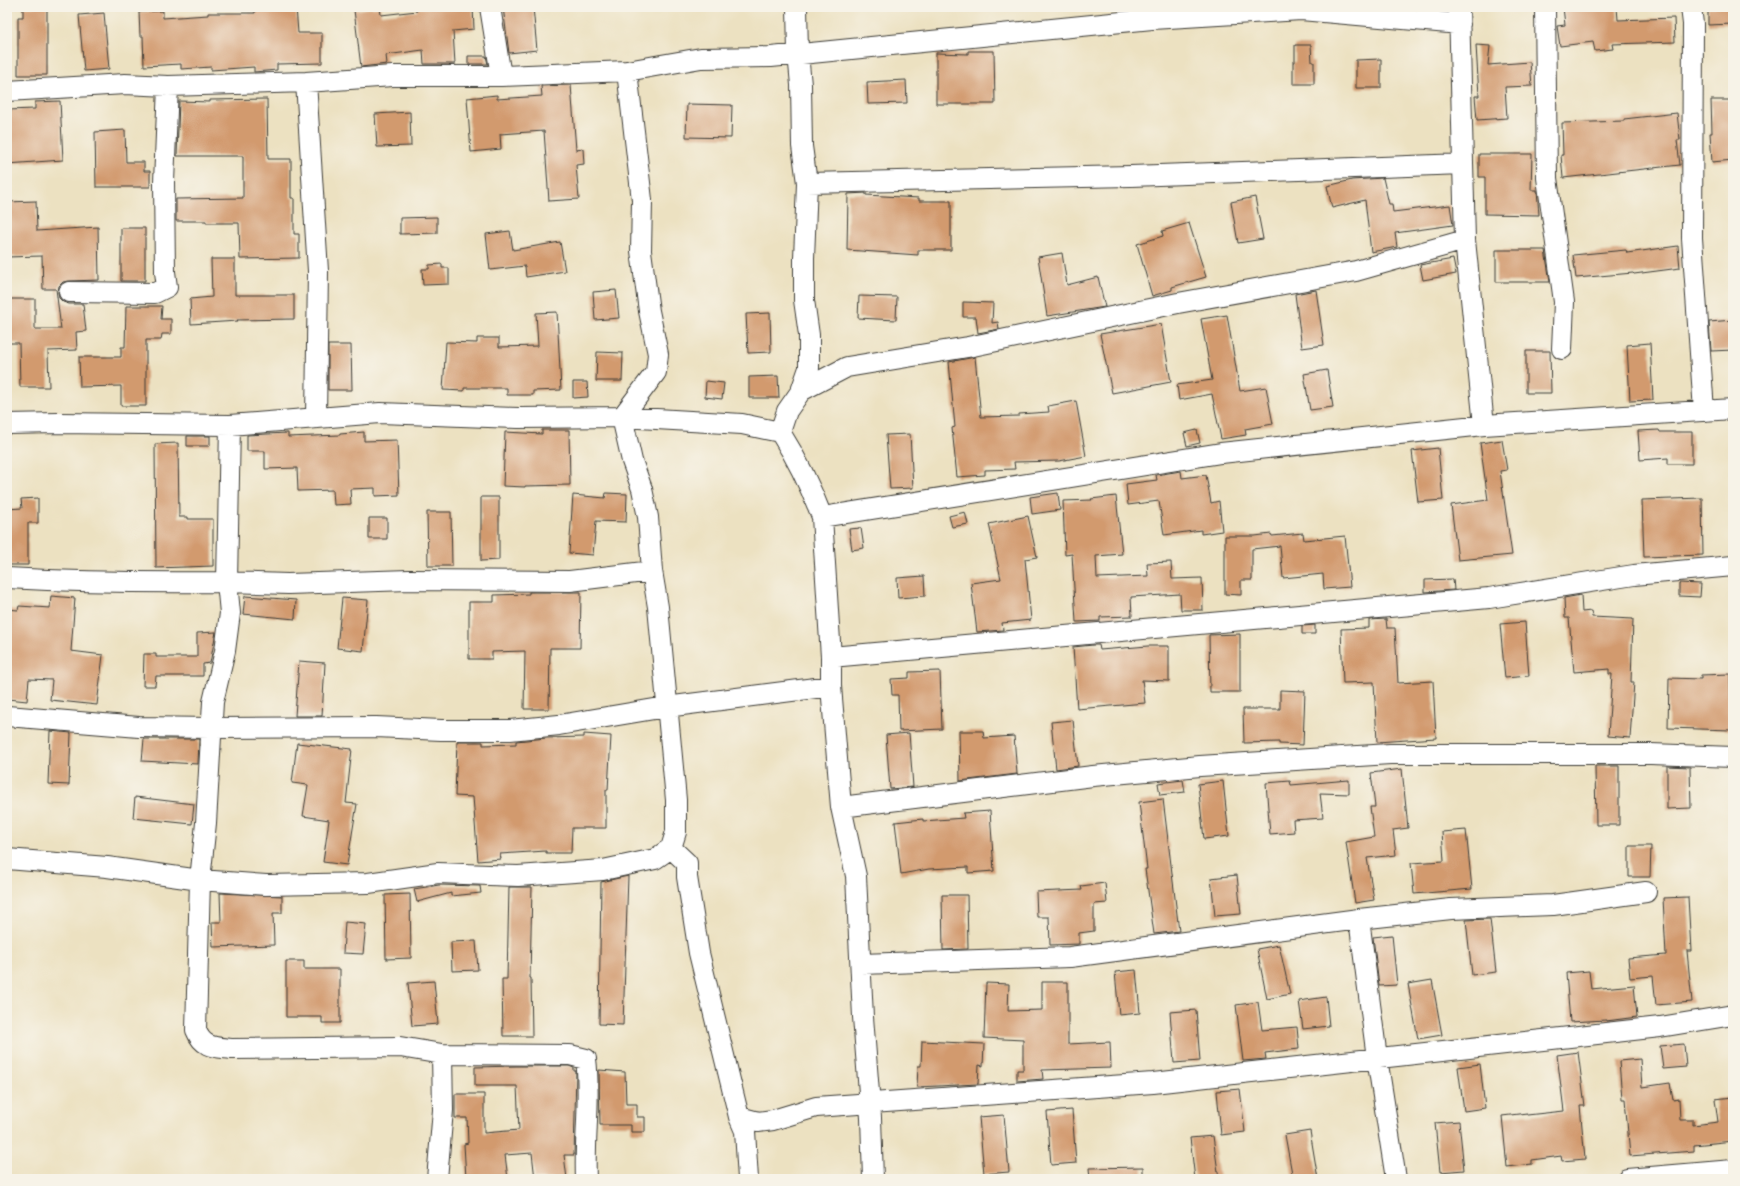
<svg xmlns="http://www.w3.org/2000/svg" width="1740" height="1186" viewBox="0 0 1740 1186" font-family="Delius,sans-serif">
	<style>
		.building { fill: #d29a6e }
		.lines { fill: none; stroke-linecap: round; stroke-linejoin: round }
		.minor-casing { stroke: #3b3a35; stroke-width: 22 }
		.minor { stroke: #fff; stroke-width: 20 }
	</style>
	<rect width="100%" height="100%" fill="#f7f3e8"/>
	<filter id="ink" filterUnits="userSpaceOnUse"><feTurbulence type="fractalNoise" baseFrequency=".025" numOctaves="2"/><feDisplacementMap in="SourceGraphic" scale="8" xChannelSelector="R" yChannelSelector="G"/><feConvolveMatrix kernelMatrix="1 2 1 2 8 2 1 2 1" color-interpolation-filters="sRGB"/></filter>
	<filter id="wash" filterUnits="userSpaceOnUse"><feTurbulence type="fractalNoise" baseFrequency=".012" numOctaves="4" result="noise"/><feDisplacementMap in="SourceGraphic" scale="16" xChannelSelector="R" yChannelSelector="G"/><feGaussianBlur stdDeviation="0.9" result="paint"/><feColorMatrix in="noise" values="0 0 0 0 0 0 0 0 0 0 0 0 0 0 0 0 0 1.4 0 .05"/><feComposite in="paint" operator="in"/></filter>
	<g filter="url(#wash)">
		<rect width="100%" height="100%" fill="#ece1c1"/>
		<g id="blocks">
			<path class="building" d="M23 7H47V75H18V17H23Z
				M255 7H296L298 33H322V63L277 64V70L254 72V67L211 70V67L181 69V64L144 66 143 36H140L139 12 163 11V18L208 15V13H255Z
				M380 7 381 15 417 11V8L473 7 474 29 453 31 455 64H424L423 50 386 55 387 64 361 67 354 10Z
				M503 7H533L537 50 509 53Z
				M1563 7H1617L1618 20 1674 18 1675 42 1612 44 1613 49 1595 51 1593 42 1560 46 1557 26 1565 25Z
				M1708 7H1733V24L1708 25Z
				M104 13 109 69 84 71 79 15Z
				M1295 45H1311L1312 62H1314V84H1293V62H1295Z
				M1476 45 1490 46 1488 65 1530 62 1532 86 1505 87 1507 118 1477 120 1475 96H1479Z
				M968 51H994L995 104H936V53L968 54Z
				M468 56H486L488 64H468Z
				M1381 59V88H1356V60Z
				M906 80 907 103 868 104 867 82Z
				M571 85 576 150 583 149 584 164 576 165 579 199 549 201 544 131 500 134 501 149 471 152 467 98 497 95V99L542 96 541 86Z
				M267 99 268 159H291V198H294V234H299V258L240 259 239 223H206V221H176V199L243 198V156H177L179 101 210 102V100Z
				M1711 100H1733V160L1712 162 1710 133H1712Z
				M60 101 63 160 7 164V110L35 109V102Z
				M687 104 732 105 731 138 686 137Z
				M410 112 411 146 377 147 375 114Z
				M1677 113 1680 140H1677L1680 165 1563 178 1561 155H1563L1562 123 1624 121V119Z
				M125 130 126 162H144V171H150V187H96L95 132Z
				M1479 154H1532L1531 190H1537L1539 215 1485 214V177H1479Z
				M1383 178 1389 204H1392L1393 212 1450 205 1453 225 1395 233 1397 247 1371 252 1365 200 1332 208 1327 186 1352 180Z
				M866 193V195L919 198V201H951V250H918V255L847 250 848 194Z
				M1255 197 1263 239 1238 243 1231 202Z
				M36 201 37 231 98 227 99 280 69 281 63 282 59 286 58 292 59 298 63 302 69 304H83L86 331 76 332 77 350 48 351 49 387H20L19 343H7V299H35V329H61L56 289H43L42 256 7 257V202Z
				M437 217V233L400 234V218Z
				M1189 223 1206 277 1172 287V290L1152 296 1137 244 1163 236 1162 231Z
				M121 228H145V281H121Z
				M510 231 513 250 560 242 565 271 526 277 525 266 490 270 486 234Z
				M1678 246 1680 268 1634 274 1633 273 1576 278 1573 255 1626 250 1627 253Z
				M1496 250H1545L1550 282H1496Z
				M1062 253 1067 285 1098 277 1105 307 1047 316 1038 257Z
				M211 259H235V295H294V319L237 320 238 321 191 324 190 299 212 297Z
				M1453 259 1456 274 1423 280 1420 265Z
				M442 264V268H449V284L423 285 422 269H429V265Z
				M616 290 619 318 595 320 593 292Z
				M1316 290 1324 345 1302 348 1295 294Z
				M859 296 897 297 896 320 858 318Z
				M963 302 993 303 992 323 998 322 999 329 978 333 976 317H963Z
				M126 306H162L161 319H171V334H162L161 340H146V406H121V386L80 387 79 357H121V347H125Z
				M557 312 561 390 533 391V395H507V388H464V391L443 390 446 342 477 343V338H499V347L538 346 536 313Z
				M770 313 771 352 748 353 746 314Z
				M1227 315 1240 391 1266 387 1273 424 1245 429 1246 435 1221 439 1212 394 1179 400 1177 385 1212 380 1201 319Z
				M1733 320V350L1711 351 1709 322Z
				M1161 324 1171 382 1112 393 1100 334Z
				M1650 343 1653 400 1630 401 1627 345Z
				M328 345H351L352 390H328Z
				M1526 351H1550L1551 393H1526Z
				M597 352 623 353 622 381H596Z
				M975 357 981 417 1019 416V414L1049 412 1048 406 1076 401 1086 456 1059 461 1014 462 1015 469 985 470V475L957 477 952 428 955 427 949 362Z
				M1327 370 1333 407 1310 410 1304 374Z
				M778 376 779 398H749V377Z
				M706 381 724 383 722 399 705 397Z
				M573 382H587L588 397 573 398Z
				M542 430H569L570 485 525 486V487L503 486 505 432 542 434Z
				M1197 430 1200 443 1187 446 1184 433Z
				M1659 430 1660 432H1692V464H1668V458L1640 460 1638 431Z
				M364 432V441L397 440 399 495 375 496V488L350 489 351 504 334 505 333 490 298 491 297 468 265 469V451H247V435L288 433V437L340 435V434Z
				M910 434 913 488 890 489 886 435Z
				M187 436H210V446H187Z
				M1502 440 1507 470 1500 471 1512 555 1458 560 1451 505 1488 500 1480 443Z
				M178 443 179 517H188V519H213V566L156 568 155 444Z
				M1438 448 1443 500 1418 502 1412 451Z
				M1181 471 1182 478 1206 475 1211 503 1219 501 1222 531 1201 534V530L1164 535 1159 501 1128 505 1126 484 1157 480 1156 475Z
				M606 493 627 494 626 522 596 521 593 555 569 553 573 495 605 498Z
				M1058 493 1060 510 1032 514 1030 497Z
				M1116 496 1122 554 1096 556 1097 578 1148 576 1147 563 1171 562 1172 579 1202 578 1203 610H1181L1180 594 1131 597 1132 616 1100 617V621L1076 622 1072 554 1065 555 1063 501 1092 500 1091 499Z
				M481 497H499V560L481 561Z
				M38 498V523H28V565H7V509L22 508 21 499Z
				M1702 498 1703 555 1644 557 1642 500Z
				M427 512H451L452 566H428Z
				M965 512 968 524 952 527 949 516Z
				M1028 516 1037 557 1025 559 1031 620 1002 623 1003 630 977 632 971 583 1001 579 989 524Z
				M369 518H387V539H369Z
				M861 528 864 548 852 550 849 529Z
				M1303 533 1304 540 1345 536 1350 587 1324 589 1323 574 1283 578 1280 546 1252 549V580H1241V595L1225 594V536H1255L1271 534 1272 536Z
				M924 576 925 596 898 598 897 578Z
				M1453 579 1454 590 1425 592V580Z
				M1679 583 1701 584 1700 597 1679 596Z
				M529 592H581L580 648H550L549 709H524L525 651 492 652V659H469V602H494V595L529 594Z
				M1581 595 1582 612 1591 611 1592 617 1633 619 1631 682H1634L1630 738 1608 736 1612 674H1609V669L1574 672 1569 618H1565L1564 598Z
				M51 596 75 598 71 651 103 655 97 705 50 700 52 680 29 679 27 701 8 699 7 609 18 610 19 606 50 608Z
				M245 596 296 600 295 619 243 614Z
				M342 598 368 600 363 651 337 648Z
				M1386 619 1387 628H1395L1398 683 1433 681 1436 738 1377 742 1374 682 1343 683 1341 629 1369 628V620Z
				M1525 622 1529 676 1505 678 1500 624Z
				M1315 625V634H1302V626Z
				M216 632 210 663 203 664V676H156L155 686H143L144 654H156V657H197V633Z
				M1240 634V692H1210L1209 635Z
				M1093 645H1099L1100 650 1148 646H1169V681L1142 680 1145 703 1077 709 1073 647Z
				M299 661 325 663 322 716H295Z
				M940 671 942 729 899 731 898 695H892L891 679 909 678V672Z
				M1730 674 1731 730 1668 728 1669 678 1701 679V675Z
				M1280 690 1305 691 1303 745 1279 744V742L1244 743 1243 709H1280Z
				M1073 720 1078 766 1056 769 1051 722Z
				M50 731 71 733 69 785 48 784Z
				M959 731H983L984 738 1014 736 1017 774 960 781Z
				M909 733 913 787 890 789 886 735Z
				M584 734 611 736 608 790H606V828H572L571 853H546V851L500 854 501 859 478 861 473 797 455 796 457 742H483V745L516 744V741L547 738 584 737Z
				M144 739H199L198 764 142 761Z
				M297 743 352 749 346 803 357 804 347 865 323 862 329 820 303 816 308 785 292 783Z
				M1595 766H1619V825H1596Z
				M1667 766 1690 767 1691 808 1667 809Z
				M1402 769 1408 828 1393 830 1396 855 1367 858 1374 900 1355 903 1346 842 1374 837 1370 807H1375L1371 773Z
				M1183 780 1185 792 1160 795 1158 783Z
				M1349 780V794L1320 793 1323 818 1293 820 1294 832 1270 834 1266 783 1290 781 1291 785Z
				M1223 781 1229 836 1204 839 1198 784Z
				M135 797 194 804 192 824 133 818Z
				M1163 799 1179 931 1154 934 1145 869H1147L1139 802Z
				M990 811 994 871 968 873V867L929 869 901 874 895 822 923 819V821L964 818 963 813Z
				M1466 830 1472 889 1414 894 1411 863 1444 861 1442 832Z
				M1629 846H1651L1650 877H1629Z
				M1237 875 1241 914 1215 916 1211 878Z
				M628 876 623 1025 599 1024 601 882Z
				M1105 883 1107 903 1094 904V931L1079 933V944L1050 945 1049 917H1037L1036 892 1082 890 1081 886Z
				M439 885 480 886 481 893 451 896V893L417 902 414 889Z
				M509 887H532L530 978H531L532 1036H503L502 979H507Z
				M220 893 282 896V913H273L274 945 213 947 212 922H221Z
				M410 894 411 958 386 959 385 895Z
				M942 895H967L968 949 943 950Z
				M1688 897 1691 951H1687L1692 1002 1656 1005 1653 976 1630 978 1628 958 1666 955 1663 898Z
				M1490 919 1496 972 1472 975 1466 920Z
				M345 922 366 924 363 954 343 953Z
				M1392 935 1397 985 1379 986 1373 937Z
				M476 941 478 970 452 971 451 942Z
				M1279 945 1290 994 1267 999 1257 949Z
				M286 961H304V969H340V1023H322V1017H286Z
				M1136 970 1140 1013 1119 1015 1115 972Z
				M1589 971 1591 989 1634 985 1637 1017 1606 1021V1020L1570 1022 1566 973Z
				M1432 980 1442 1035 1418 1039 1408 984Z
				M434 981 438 1024 412 1026 408 983Z
				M1042 982H1068V1044L1110 1042 1111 1068 1042 1070 1043 1079 1017 1081V1070H1023V1040L984 1038 986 983 1009 984 1008 1011 1042 1010Z
				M1326 997 1329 1026 1303 1029 1299 1001Z
				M1258 1002 1262 1030 1297 1027 1299 1049 1265 1053 1266 1059 1243 1061 1236 1005Z
				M1196 1010 1200 1061 1174 1063 1170 1012Z
				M922 1041 984 1044 983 1066 979 1065 978 1084 917 1087 918 1066H921Z
				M1684 1044 1686 1067 1663 1069 1660 1046Z
				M1578 1052 1585 1106H1580L1585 1159 1562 1161 1561 1156 1532 1160V1164L1507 1167 1502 1116 1527 1113V1115L1564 1111 1557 1055Z
				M1640 1059 1642 1087 1670 1083 1673 1100 1679 1099 1680 1120H1693V1125L1718 1122 1715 1099 1733 1097V1141L1694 1145V1151L1630 1156 1625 1099H1622L1619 1061Z
				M1480 1064 1485 1108 1464 1111 1458 1067Z
				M517 1066H569L574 1068V1071H576L574 1155H564L567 1179H535L532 1153 505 1155 508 1179H466L464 1144 468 1143 467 1118H455V1094H484V1133L519 1130 517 1086H475V1067Z
				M599 1070 625 1072 626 1104H637V1117H645V1132H631V1125H600Z
				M1240 1089 1245 1132 1221 1135 1217 1091Z
				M1072 1110 1076 1163 1051 1165 1047 1112Z
				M1004 1115 1009 1172 984 1174 979 1117Z
				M1459 1121 1464 1170 1440 1172 1435 1123Z
				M1310 1131 1318 1179H1293L1285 1135Z
				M1213 1136 1219 1179H1195L1190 1138Z
				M1143 1167V1179H1090L1089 1168Z"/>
		</g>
	</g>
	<g filter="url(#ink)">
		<use href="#blocks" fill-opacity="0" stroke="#3b3a35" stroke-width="1"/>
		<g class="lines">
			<g class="minor-casing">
				<path id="minor" d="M490 7 501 76
					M1459 7 1465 240 1484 425
					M1545 7 1547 178 1564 302 1562 349
					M1691 7 1693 24 1692 238 1704 411
					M306 82 318 271 316 418
					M7 91 125 84 168 86 306 82 393 76H501L627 71 701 58 771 57 1152 19 1301 10 1460 24
					M807 183 1131 176 1463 164
					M69 292 155 293 167 287 165 272 164 182 168 86
					M801 391 847 367 968 347 1178 303 1356 271 1465 240
					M7 424 58 423 230 425 380 413 518 418 622 417 742 424 780 432 787 411 801 391 809 368V335L804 300V258L807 183 802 146 801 85 798 53 797 7
					M230 425 227 582 288 584 409 580 570 581 652 571 648 517 642 489 632 461 622 417 656 372 658 354 649 311 641 251 642 200 627 71
					M780 432C797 459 811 488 822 517L831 657V686L841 807 856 876 863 1017 871 1118 873 1179
					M822 517 1221 453 1484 425 1733 409
					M7 578C80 582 154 583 227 582L230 613 225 651 213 702 206 823 200 880 266 885 368 883 438 873 518 876 603 870 655 859 671 848 676 832V800L658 607 652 571
					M831 657 1489 598 1634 575 1733 566
					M7 716 139 727 210 728 376 727 441 730H510L559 725 666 707 831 686
					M841 807 1093 776 1200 766 1390 754H1651L1733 757
					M671 848 687 863V877L699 953 739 1117 745 1131 748 1179
					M7 859 107 867 200 880 196 1030C203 1048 214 1047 231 1049L400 1047 442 1054 570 1055 586 1059C591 1098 584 1139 586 1179
					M861 964 1070 957 1359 919
					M739 1117 758 1122 773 1120 816 1107 1153 1083 1660 1027 1733 1015
					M437 1179 443 1110 442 1054
					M1396 1179 1377 1058 1359 919 1451 909 1553 905 1646 892
					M1627 1179 1733 1170"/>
			</g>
			<use href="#minor" class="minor"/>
		</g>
	</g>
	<rect width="1740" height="1186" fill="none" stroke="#f7f3e8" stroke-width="24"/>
</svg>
